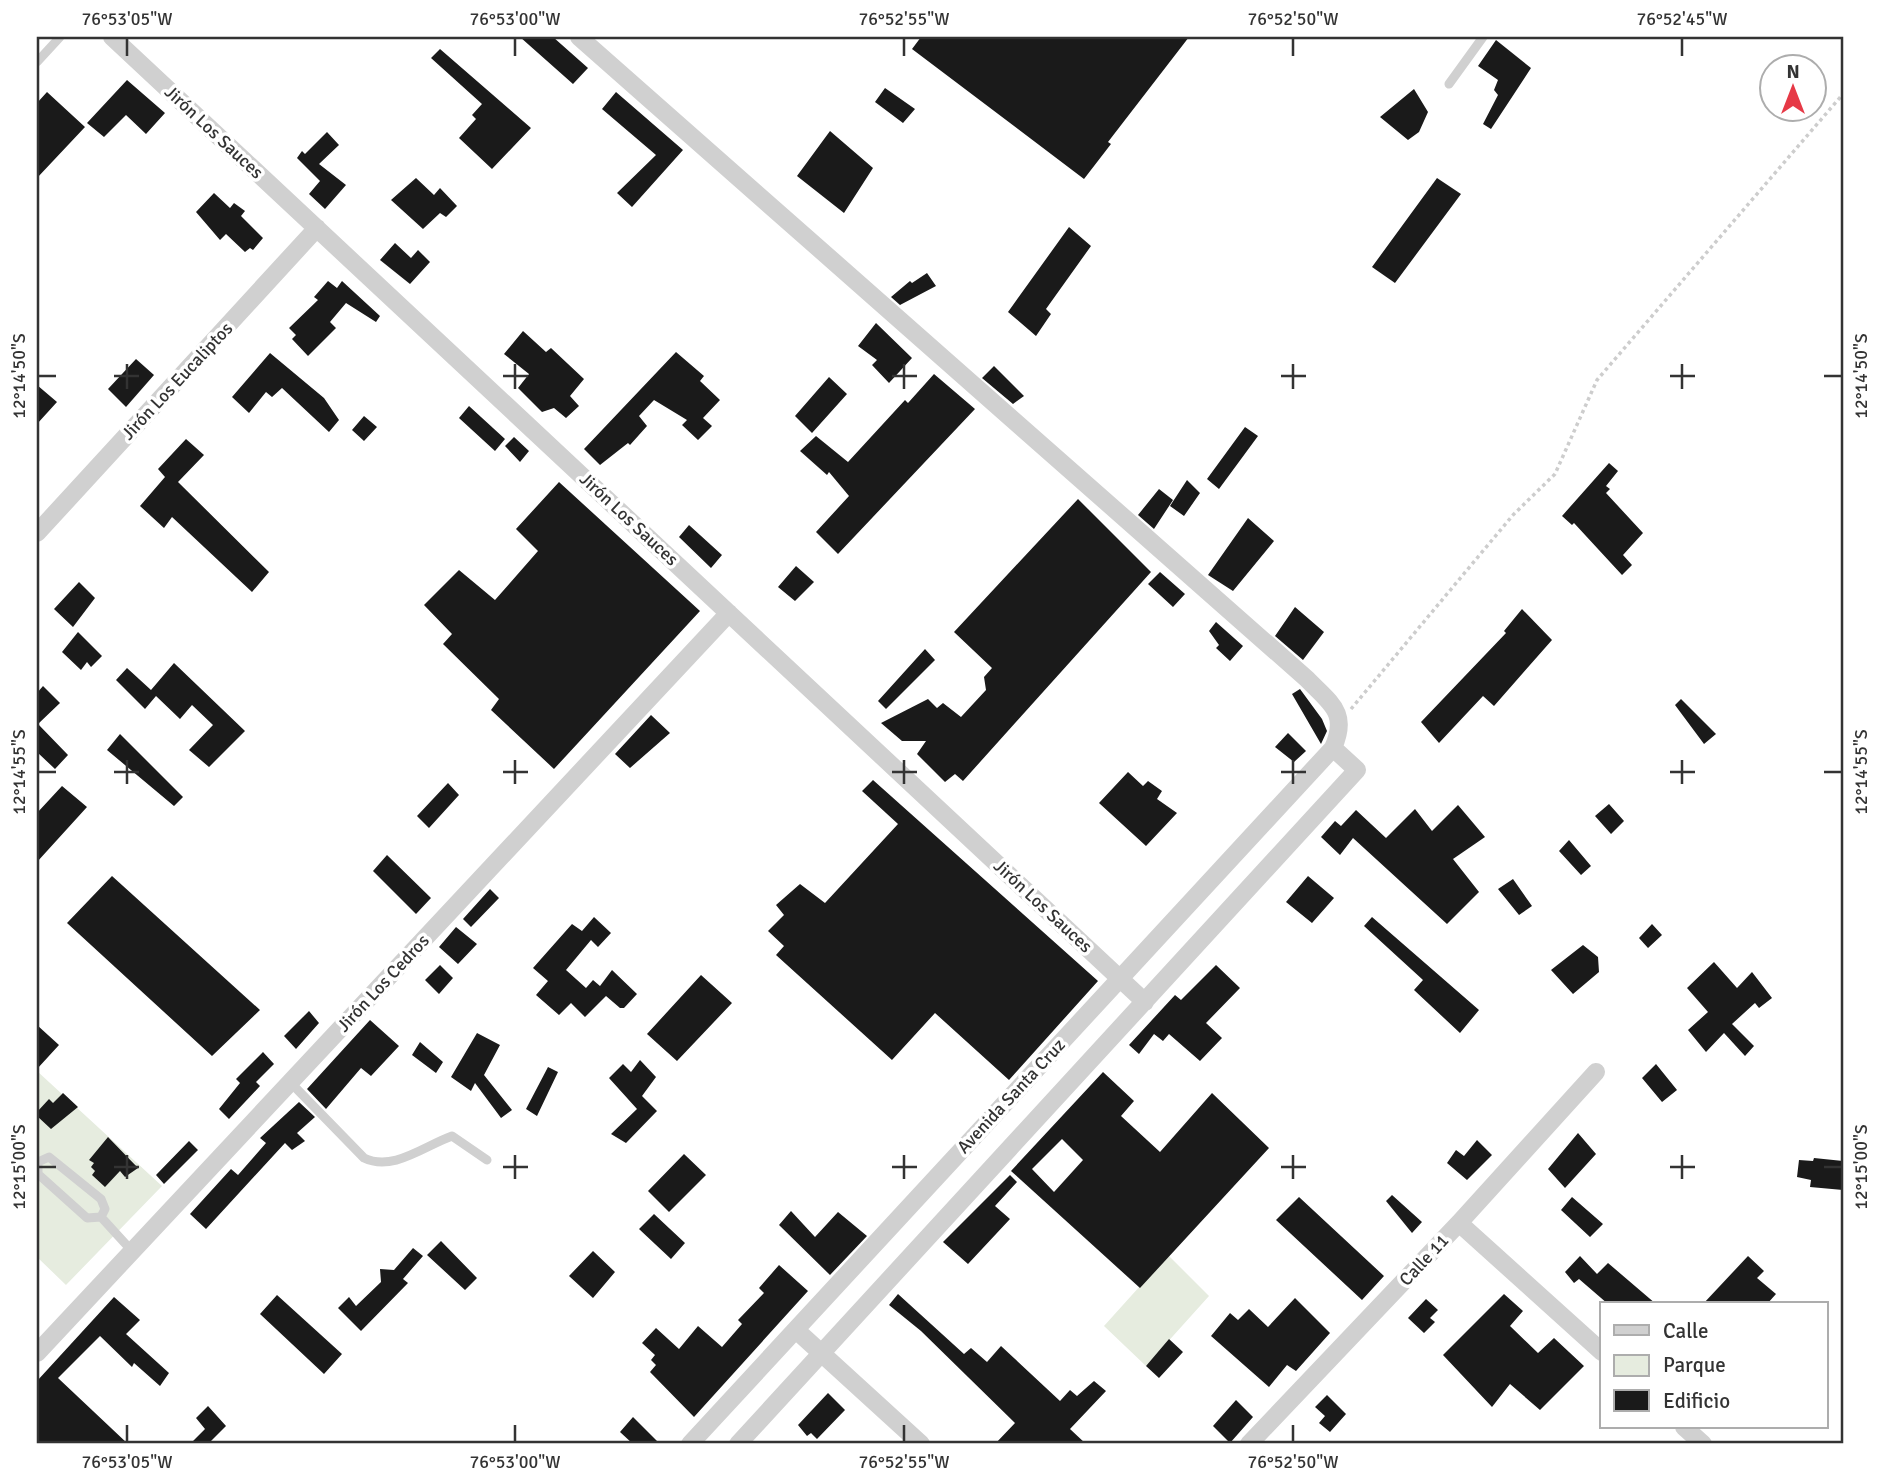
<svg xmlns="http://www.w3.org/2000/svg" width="1880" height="1481" viewBox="0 0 1880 1481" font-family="Signika,sans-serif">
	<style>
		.green { fill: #e6ecdf }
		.building { fill: #1a1a1a; fill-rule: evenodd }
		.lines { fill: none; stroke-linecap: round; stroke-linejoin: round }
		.path { stroke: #cdcdcd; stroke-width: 3.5; stroke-dasharray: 3.5 3.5; stroke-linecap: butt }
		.service { stroke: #d0d0d0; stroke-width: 9 }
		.minor { stroke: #d0d0d0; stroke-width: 18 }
		.ticks { fill: none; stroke: #333; stroke-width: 2.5 }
		.labels { text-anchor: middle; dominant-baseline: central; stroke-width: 7; stroke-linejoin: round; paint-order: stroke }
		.street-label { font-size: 18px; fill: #333; stroke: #fff }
		.neatline { fill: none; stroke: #333; stroke-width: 2.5 }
		.ticks-label { font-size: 18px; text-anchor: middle; fill: #333 }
	</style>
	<rect width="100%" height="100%" fill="#fff"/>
	<path class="green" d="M37 1071 162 1186 66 1285 37 1257Z
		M1168 1255 1209 1296 1146 1366 1104 1326Z"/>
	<path class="building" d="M520 37H553L588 68 573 84Z
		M921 37H1189L1108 142 1111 144 1084 179 912 49Z
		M1496 40 1531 68 1491 129 1483 124 1498 95 1494 90 1498 80 1478 66Z
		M440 49 531 128 492 169 459 138 476 119 472 115 482 104 431 58Z
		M127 80 165 113 146 134 126 115 104 137 87 123Z
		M885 88 915 109 903 123 875 102Z
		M1414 89 1428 112 1419 132 1408 140 1380 117Z
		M47 92 85 127 37 178V103Z
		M616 92 683 150 632 207 617 193 656 155 602 109Z
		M830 131 873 168 844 213 797 176Z
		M327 132 339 145 319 164 346 185 325 209 309 194 320 181 297 158 302 151 305 154Z
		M416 178 434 195 440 188 457 206 446 217 440 213 423 229 391 200Z
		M1437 178 1461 194 1395 283 1372 267Z
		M214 193 230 208 234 203 245 211 241 216 263 238 253 250 250 248 245 252 226 234 220 240 196 212Z
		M1069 227 1091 246 1046 309 1051 314 1036 336 1008 312Z
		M395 243 411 258 418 250 430 262 410 284 380 260Z
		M927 273 936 286 900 305 891 297 910 281 912 283Z
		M328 281 337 288 342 281 380 316 376 322 346 303 330 322 336 328 308 356 292 339 296 335 289 328 318 300 314 297Z
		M876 323 912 358 889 383 872 365 877 360 858 346Z
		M523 331 546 352 551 348 584 379 570 396 579 406 566 418 554 408 542 412 518 388 529 374 504 354Z
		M676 352 704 376 700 381 720 400 703 418 712 426 698 440 682 425 687 420 654 400 639 416 647 426 630 445 628 443 600 465 584 449Z
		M270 353 324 398 339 420 329 432 282 388 272 397 266 392 249 413 232 397Z
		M136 359 154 375 126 407 108 389Z
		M994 366 1024 396 1013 404 982 378Z
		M934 374 975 409 838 554 816 532 849 496 829 472 827 475 800 451 816 436 848 462 905 400 908 403Z
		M829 377 847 394 812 433 795 416Z
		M37 385 57 402 37 424Z
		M469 406 505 439 495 451 459 418Z
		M364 416 377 427 364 441 352 430Z
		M1245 427 1258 436 1219 489 1207 479Z
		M514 437 529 451 520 462 505 446Z
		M186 439 204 455 178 482 269 572 252 592 172 517 164 528 140 506 165 477 158 469Z
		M1609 463 1618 471 1606 486 1610 489 1606 493 1643 533 1623 555 1632 565 1622 575 1574 523 1572 525 1562 516Z
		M1187 480 1200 493 1184 516 1170 506Z
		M559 482 700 611 554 769 491 710 499 699 443 644 452 634 424 605 459 570 495 600 538 551 516 529Z
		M1159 489 1173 500 1154 529 1138 515Z
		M1078 499 1151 572 963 781 955 774 945 782 917 754 926 741H902L881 723 928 699 937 708 943 703 961 717 986 690 984 677 992 668 954 632Z
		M1248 518 1274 541 1233 591 1208 575Z
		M689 525 722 555 711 568 679 537Z
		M796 566 814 582 795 601 778 587Z
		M1160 572 1185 594 1173 607 1148 584Z
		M79 582 95 598 73 627 54 609Z
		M1295 607 1324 632 1303 660 1275 636Z
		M1522 609 1552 640 1494 706 1483 696 1439 743 1421 722 1506 633 1504 631Z
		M1216 622 1243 646 1230 661 1216 648 1219 645 1209 631Z
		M78 632 102 656 91 667 87 662 81 670 62 652Z
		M925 649 935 660 886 709 878 701Z
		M174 663 245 731 209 767 189 750 213 725 192 705 180 719 156 696 145 709 116 680 127 668 151 690Z
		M43 686 60 703 38 724 68 755 55 769 37 752V693Z
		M1300 689 1322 719 1327 731 1321 744 1292 694Z
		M1681 699 1716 734 1704 744 1675 705Z
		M651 715 670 733 630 768 615 754Z
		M1288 733 1306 751 1294 762 1275 747Z
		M120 734 183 797 174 806 107 750Z
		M1128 772 1143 786 1148 781 1162 791 1157 799 1177 813 1146 846 1099 803Z
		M873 780 1098 981 1009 1080 935 1013 892 1060 776 955 784 946 768 931 784 915 776 905 800 884 825 903 898 824 862 791Z
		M448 783 459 795 429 828 417 816Z
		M62 786 87 807 37 862V813Z
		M1609 804 1624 821 1611 834 1595 816Z
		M1458 805 1485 837 1453 859 1479 892 1447 924 1353 838 1340 855 1321 837 1335 821 1341 826 1356 810 1386 838 1415 809 1432 831Z
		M1569 840 1591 866 1581 875 1559 851Z
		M387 855 431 898 416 914 373 871Z
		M112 876 260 1010 212 1056 67 923Z
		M1308 876 1334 898 1312 923 1286 902Z
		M1513 879 1532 906 1519 915 1498 889Z
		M490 889 499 898 471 927 463 919Z
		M594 917 611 933 598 947 591 940 566 970 586 988 593 980 600 986 612 970 637 994 624 1008H620L606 996 585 1017 571 1003 559 1015 536 995 548 981 533 968 572 924 582 931Z
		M1372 917 1479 1010 1460 1033 1414 990 1423 980 1364 926Z
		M1652 924 1662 935 1648 948 1639 938Z
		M456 927 477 944 458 964 439 947Z
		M1583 945 1598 957 1599 972 1573 994 1551 970Z
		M1714 962 1737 988 1752 972 1772 998 1759 1008 1755 1003 1732 1024 1754 1046 1745 1056 1724 1033 1706 1052 1688 1030 1708 1012 1687 988Z
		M440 965 453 978 439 994 425 980Z
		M1216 965 1240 988 1206 1023 1222 1038 1200 1061 1169 1034 1163 1041 1154 1034 1139 1054 1129 1045 1175 995 1181 1000Z
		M701 975 732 1003 677 1061 647 1034Z
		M309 1011 319 1023 296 1049 284 1036Z
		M370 1020 399 1046 371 1076 361 1068 326 1109 307 1089Z
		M37 1025 59 1045 37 1069Z
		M477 1033 500 1045 484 1075 512 1110 501 1118 475 1083 471 1091 451 1077Z
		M420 1042 443 1062 436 1073 412 1055Z
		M263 1052 274 1064 256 1082 260 1086 229 1119 219 1109 240 1083 236 1079Z
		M640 1060 656 1077 642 1096 657 1111 626 1143 611 1134 637 1109 609 1078 623 1064 631 1072Z
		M1656 1064 1677 1090 1662 1102 1642 1078Z
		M548 1067 558 1072 537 1116 526 1109Z
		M1103 1072 1134 1101 1121 1116 1160 1152 1212 1093 1269 1148 1140 1288 1011 1171ZM1062 1139 1083 1160 1054 1192 1032 1169Z
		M63 1093 78 1107 51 1129 37 1116V1112L49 1099 53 1103Z
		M299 1102 315 1117 297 1133 305 1141 292 1150 285 1143 206 1229 190 1214 231 1169 238 1175 266 1143 260 1138Z
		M1578 1133 1596 1154 1565 1188 1548 1169Z
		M108 1137 138 1168 125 1177 120 1171 105 1187 92 1175 95 1171 91 1167 94 1163 89 1160Z
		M1477 1140 1492 1155 1467 1180 1447 1163 1456 1150 1464 1156Z
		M189 1141 198 1150 164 1184 156 1175Z
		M684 1154 706 1175 669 1212 648 1191Z
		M1814 1158 1843 1161V1190L1810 1187 1811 1180 1797 1177 1799 1160 1813 1161Z
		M1010 1175 1017 1182 995 1206 1010 1219 968 1264 943 1242Z
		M1392 1195 1422 1222 1412 1233 1386 1201Z
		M1299 1197 1384 1276 1362 1300 1276 1220Z
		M1572 1197 1603 1224 1590 1237 1561 1210Z
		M791 1211 815 1237 838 1212 867 1236 830 1275 779 1225Z
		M654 1214 685 1243 671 1259 639 1229Z
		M441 1241 477 1278 465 1290 427 1255Z
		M413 1248 423 1256 403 1279 408 1283 361 1331 338 1308 349 1297 356 1306 381 1282 380 1269 394 1270Z
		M593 1251 615 1272 593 1298 569 1276Z
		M1580 1256 1597 1274 1608 1263 1656 1304H1608L1579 1279 1574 1283 1565 1272Z
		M1748 1256 1764 1271 1757 1278 1776 1294 1767 1304H1703Z
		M779 1265 808 1291 694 1417 650 1372 656 1365 651 1360 655 1355 642 1343 656 1328 679 1349 698 1326 722 1347 742 1324 738 1320 764 1293 759 1288Z
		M898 1294 964 1354 971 1348 987 1362 1001 1346 1060 1401 1070 1390 1077 1396 1094 1381 1106 1391 1070 1429 1086 1444H995L1015 1423 921 1331 889 1305Z
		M1504 1294 1523 1311 1510 1326 1538 1353 1554 1338 1584 1366 1540 1410 1510 1384 1492 1407 1443 1355Z
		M277 1295 342 1354 324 1374 260 1314Z
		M114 1297 140 1320 126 1334 169 1373 160 1386 134 1363 132 1367 100 1336 58 1378 128 1444H37V1381Z
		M1295 1298 1330 1333 1296 1371 1287 1365 1269 1387 1211 1336 1230 1313 1238 1320 1249 1309 1268 1327Z
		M1426 1299 1438 1310 1430 1318 1435 1322 1424 1333 1408 1318Z
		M1169 1339 1183 1352 1159 1378 1146 1366Z
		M828 1393 845 1410 817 1439 811 1433 807 1436 798 1425Z
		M1327 1395 1346 1414 1330 1432 1319 1423 1325 1416 1315 1407Z
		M1236 1400 1253 1417 1230 1443 1213 1426Z
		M208 1406 226 1426 208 1444H190L205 1429 196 1418Z
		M633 1417 660 1444H633L620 1432Z"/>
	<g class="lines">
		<path class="path" d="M1351 709 1513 515 1555 474 1597 380 1843 94"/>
		<path class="service" d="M37 62 60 37
			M1449 84 1483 37
			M290 1082 364 1158C393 1172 424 1146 452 1136L487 1160
			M49 1157 101 1199 105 1209 101 1217 87 1218 38 1174V1162Z
			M101 1217 132 1251"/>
		<path class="minor" d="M112 37 1145 1002
			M579 37 1307 679C1330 703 1349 712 1333 748L690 1444
			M37 533 317 228
			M1459 1223 1602 1352
			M796 1330 921 1444
			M37 1353 729 613
			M1684 1427 1703 1444
			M738 1444 1357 770 1333 748
			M1249 1444 1459 1223 1596 1072"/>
	</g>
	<path class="ticks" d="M127 38V56M515 38V56M904 38V56M1293 38V56M1682 38V56M127 364V389M515 364V389M904 364V389M1293 364V389M1682 364V389M38 376H56M114 376H139M503 376H528M892 376H917M1281 376H1306M1670 376H1695M1824 376H1842M127 760V784M515 760V784M904 760V784M1293 760V784M1682 760V784M38 772H56M114 772H139M503 772H528M892 772H917M1281 772H1306M1670 772H1695M1824 772H1842M127 1155V1179M515 1155V1179M904 1155V1179M1293 1155V1179M1682 1155V1179M38 1167H56M114 1167H139M503 1167H528M892 1167H917M1281 1167H1306M1670 1167H1695M1824 1167H1842M127 1425V1442M515 1425V1442M904 1425V1442M1293 1425V1442"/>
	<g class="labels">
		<g class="street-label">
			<text transform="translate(214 132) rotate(43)">Jirón Los Sauces</text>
			<text transform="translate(177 381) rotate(-47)">Jirón Los Eucaliptos</text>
			<text transform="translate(629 519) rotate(43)">Jirón Los Sauces</text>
			<text transform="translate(1043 906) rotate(43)">Jirón Los Sauces</text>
			<text transform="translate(383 983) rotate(-47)">Jirón Los Cedros</text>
			<text transform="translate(1011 1096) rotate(-47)">Avenida Santa Cruz</text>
			<text transform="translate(1424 1260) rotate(-47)">Calle 11</text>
		</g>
	</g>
	<rect width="1880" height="1481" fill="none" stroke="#ffffff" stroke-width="77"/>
	<rect x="1600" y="1302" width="228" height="126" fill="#ffffff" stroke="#adadad" stroke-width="2"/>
	<rect x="1614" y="1325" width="35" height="10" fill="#d0d0d0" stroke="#adadad" stroke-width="2"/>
	<text x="1663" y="1338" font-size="21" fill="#333333">Calle</text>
	<rect x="1614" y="1355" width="35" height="21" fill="#e6ecdf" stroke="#adadad" stroke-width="2"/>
	<text x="1663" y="1372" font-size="21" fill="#333333">Parque</text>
	<rect x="1614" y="1390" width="35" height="21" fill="#1a1a1a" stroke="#adadad" stroke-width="2"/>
	<text x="1663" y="1408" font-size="21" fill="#333333">Edificio</text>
	<g transform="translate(1793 88)"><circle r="33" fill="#ffffff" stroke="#adadad" stroke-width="2"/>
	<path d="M0-5L12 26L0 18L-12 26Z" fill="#e63946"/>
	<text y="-10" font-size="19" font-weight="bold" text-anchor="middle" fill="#333333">N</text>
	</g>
	<rect x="38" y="38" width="1804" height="1404" class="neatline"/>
	<g class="ticks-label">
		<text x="127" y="25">76°53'05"W</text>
		<text x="515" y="25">76°53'00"W</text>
		<text x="904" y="25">76°52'55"W</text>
		<text x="1293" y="25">76°52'50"W</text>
		<text x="1682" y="25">76°52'45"W</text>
		<text transform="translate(19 376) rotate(-90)" y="6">12°14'50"S</text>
		<text transform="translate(1861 376) rotate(-90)" y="6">12°14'50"S</text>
		<text transform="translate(19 772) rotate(-90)" y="6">12°14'55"S</text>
		<text transform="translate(1861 772) rotate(-90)" y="6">12°14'55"S</text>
		<text transform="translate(19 1167) rotate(-90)" y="6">12°15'00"S</text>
		<text transform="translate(1861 1167) rotate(-90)" y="6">12°15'00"S</text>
		<text x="127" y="1468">76°53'05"W</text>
		<text x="515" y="1468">76°53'00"W</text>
		<text x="904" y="1468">76°52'55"W</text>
		<text x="1293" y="1468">76°52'50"W</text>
	</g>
</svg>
